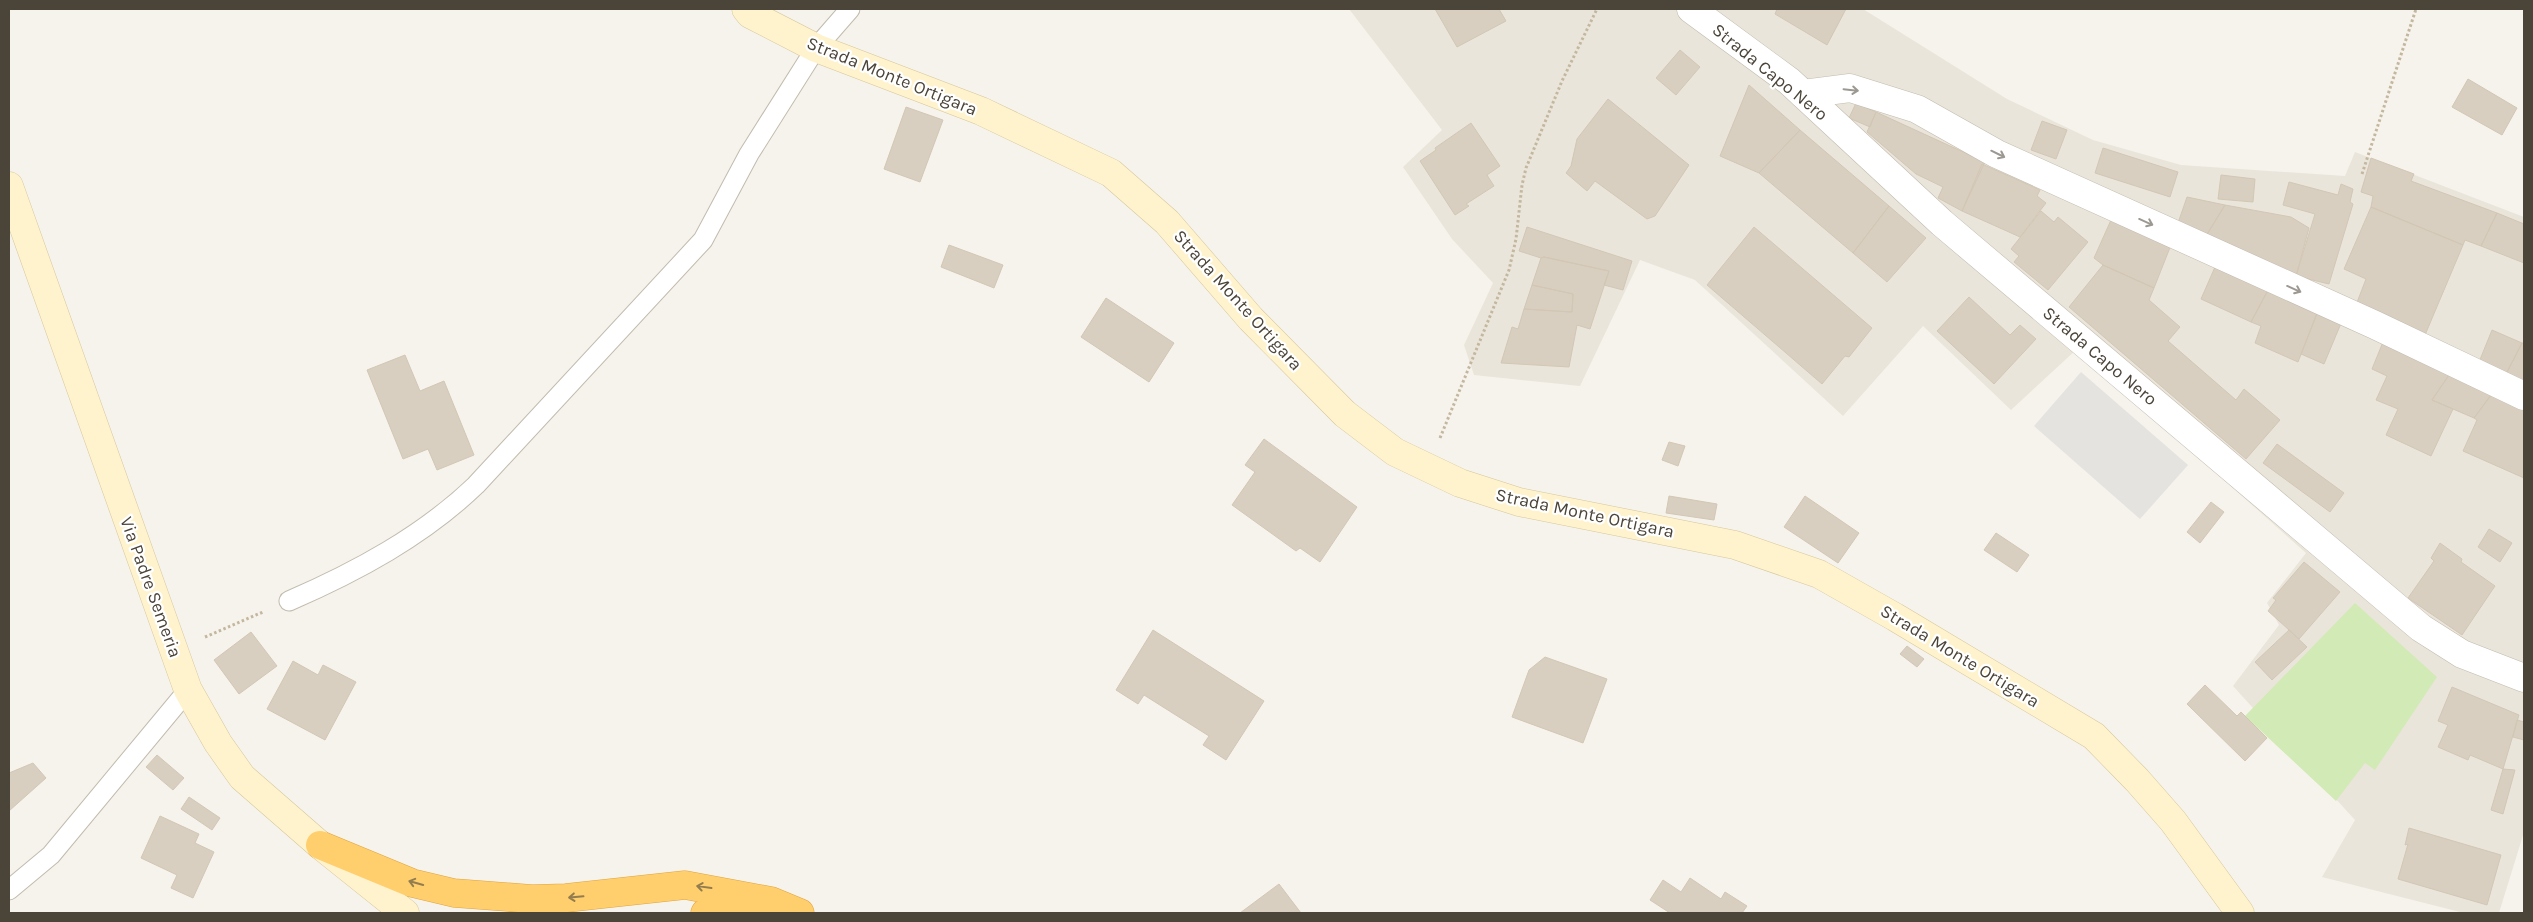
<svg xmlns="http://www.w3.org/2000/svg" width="2533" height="922" viewBox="0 0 2533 922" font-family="Karla,sans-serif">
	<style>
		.residential { fill: #eae5da }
		.green { fill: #d2eab5 }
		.parking { fill: #e5e3e0 }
		.building { fill: #d8cfc1; stroke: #d3c7b4 }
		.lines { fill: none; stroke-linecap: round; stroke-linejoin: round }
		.service-casing { stroke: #c2bbae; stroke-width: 21 }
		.minor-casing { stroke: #c2bbae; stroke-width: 29 }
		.tertiary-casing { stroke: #c2bbae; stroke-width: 29 }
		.secondary-casing { stroke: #d6c79b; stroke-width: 29 }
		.motorway-casing { stroke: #e0a43c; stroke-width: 29 }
		.path { stroke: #c4b79f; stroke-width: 3; stroke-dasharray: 2.5 2.5; stroke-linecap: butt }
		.service { stroke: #fff; stroke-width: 19 }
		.minor { stroke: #fff; stroke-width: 28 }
		.tertiary { stroke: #fff; stroke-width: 28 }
		.secondary { stroke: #fff3cd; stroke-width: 28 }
		.motorway { stroke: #ffcf6e; stroke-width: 28 }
		.oneway { stroke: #9c9892 }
		.oneway2 { stroke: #937c4e }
		.labels { text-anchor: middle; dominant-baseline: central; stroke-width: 4.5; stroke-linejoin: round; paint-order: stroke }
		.street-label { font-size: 18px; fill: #4b4439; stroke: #fff }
	</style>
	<rect width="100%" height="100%" fill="#f6f3ec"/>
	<path class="residential" d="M1349 9H1863L2007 99 2093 140 2181 165 2345 176 2355 152 2524 217V832L2499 913H2464L2322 877 2355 820 2233 686 2279 625 2267 603 2306 553 2077 349 2011 410 1923 326 1843 416 1695 280 1640 260 1580 386 1474 375 1464 345 1493 283 1452 239 1403 167 1442 130Z"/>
	<path class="green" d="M2355 603 2437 677 2375 770 2365 763 2336 801 2245 716Z"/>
	<path class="parking" d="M2081 372 2188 465 2140 519 2034 426Z"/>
	<path class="building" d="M1435 9H1499L1506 21 1457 47Z
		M1777 9H1846L1827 45 1775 14Z
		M1680 50 1700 67 1676 95 1656 78Z
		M2468 79 2517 108 2502 135 2452 107Z
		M1749 85 1800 130 1759 173 1720 156Z
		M1608 99 1689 165 1655 216 1647 219 1595 181 1587 191 1566 173 1571 166 1577 139Z
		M1856 103 1876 112 1870 127 1849 118Z
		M906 107 943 120 920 182 884 169Z
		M1876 112 1985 162 1962 211 1938 198 1943 187 1916 174 1867 132Z
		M2042 121 2067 130 2056 159 2031 150Z
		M1471 123 1500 166 1487 175 1494 186 1466 204 1469 206 1455 215 1420 161 1436 150 1435 148Z
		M1800 130 1889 206 1853 253 1759 173Z
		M2103 148 2178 172 2170 197 2095 173Z
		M2371 158 2414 174 2411 181 2497 213 2481 246 2465 240 2463 245 2371 207 2373 196 2361 192Z
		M1982 164 2040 190 2037 196 2046 203 2020 237 1962 211Z
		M2221 175 2255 179 2253 202 2218 199Z
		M2289 182 2338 195 2341 184 2353 189 2350 202 2353 204 2329 284 2296 276 2315 214 2283 205Z
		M2187 197 2225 205 2206 236 2178 223Z
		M2225 205 2291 217 2309 228 2296 276 2206 236Z
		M1889 206 1926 238 1887 282 1853 253Z
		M2371 207 2463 245 2425 335 2356 305 2366 279 2344 269Z
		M2041 211 2054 222 2058 217 2088 242 2048 290 2014 262 2019 256 2011 249Z
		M2497 213 2524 224V263L2481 246Z
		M2111 220 2171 245 2154 288 2103 265 2094 258Z
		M1527 227 1632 261 1623 290 1604 285 1609 271 1544 257 1541 258 1519 251Z
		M1754 227 1872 328 1849 357 1845 356 1822 384 1707 285Z
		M949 245 1003 265 994 288 941 267Z
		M1544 257 1609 271 1590 329 1577 325 1569 367 1501 363 1512 327 1518 329 1524 309 1572 312 1573 294 1532 285 1541 258Z
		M2103 265 2154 288 2149 300 2180 327 2168 341 2236 400 2244 389 2280 420 2246 459 2069 307Z
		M2215 267 2268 290 2251 322 2201 299Z
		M1532 285 1573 294 1572 312 1524 309Z
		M2268 290 2318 311 2298 362 2255 343 2261 326 2251 322Z
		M1969 297 2010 335 2020 325 2036 339 1994 384 1937 331Z
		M1106 298 1174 343 1149 382 1081 337Z
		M2318 311 2342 321 2324 364 2301 354Z
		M2492 330 2522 343 2504 378 2477 367Z
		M2383 342 2451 372 2432 400 2453 409 2431 456 2386 435 2398 409 2376 400 2387 376 2372 369Z
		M2522 343H2524V386L2504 378Z
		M405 355 420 391 444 381 474 455 437 470 428 449 403 459 367 370Z
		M2451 372 2494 391 2474 418 2432 400Z
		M2494 391 2524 404V478L2463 451 2477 420 2474 418Z
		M1264 439 1357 507 1320 562 1300 548 1296 551 1232 505 1255 472 1245 465Z
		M1669 442 1685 446 1678 466 1662 460Z
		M2277 444 2344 493 2330 512 2263 463Z
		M1669 496 1717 504 1714 520 1666 513Z
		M1805 496 1859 533 1838 563 1784 527Z
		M2211 502 2224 512 2200 543 2187 532Z
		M2489 529 2512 543 2500 562 2478 547Z
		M1996 533 2029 555 2017 572 1984 550Z
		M2440 543 2462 559 2461 562 2495 586 2462 635 2408 598 2434 561 2431 558Z
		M2304 562 2340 592 2299 639 2268 611 2276 600 2273 598Z
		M1153 630 1264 701 1226 760 1203 745 1209 736 1144 695 1138 704 1116 690Z
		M2289 630 2307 647 2272 680 2255 662Z
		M251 632 277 666 239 694 214 660Z
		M1907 646 1924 659 1917 667 1900 654Z
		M1545 657 1607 679 1583 743 1512 717 1529 670Z
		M293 661 318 675 323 665 356 682 325 740 267 709Z
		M2205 685 2237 716 2241 712 2267 738 2245 761 2187 704Z
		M2452 687 2519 715 2503 769 2470 755 2468 760 2438 747 2448 725 2438 721Z
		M2517 720 2524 722V740L2513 737Z
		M157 755 184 778 173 790 146 767Z
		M33 763 46 778 9 811V773Z
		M2503 769 2515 770 2503 814 2491 810Z
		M189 797 220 818 212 830 181 809Z
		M160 816 199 834 195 843 214 852 193 898 171 888 177 875 141 858Z
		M2409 828 2501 855 2487 905 2398 879 2408 844 2405 845Z
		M1690 878 1721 899 1725 892 1747 906 1742 913H1670L1650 900 1663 880 1681 892Z
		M1279 884 1301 913H1240Z"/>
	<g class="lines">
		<g class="service-casing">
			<path id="service" d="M289 601C356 572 423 536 476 485L703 240 749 154 816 48 850 9
				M9 890 51 855 188 690"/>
		</g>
		<g class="minor-casing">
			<path id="minor" d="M1803 94 1850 88 1917 109 1997 154 2375 325 2524 396"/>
		</g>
		<g class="tertiary-casing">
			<path id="tertiary" d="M1691 9 1789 81 1942 223 2421 628 2462 654 2524 678"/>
		</g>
		<g class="secondary-casing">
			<path id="secondary" d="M746 9 750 14 816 48 981 111 1111 173 1167 222 1251 319 1345 414 1395 452 1460 483 1519 502 1735 545 1819 574 1895 617 2094 736 2137 780 2173 821 2240 913
				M9 186 188 690 218 743 242 777 320 845 405 913"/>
		</g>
		<g class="motorway-casing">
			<path id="motorway" d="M320 845 412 883 454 893 532 899 566 898 685 885 771 901 800 913
				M705 913 750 898"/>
		</g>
		<path class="path" d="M2362 174 2416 9
			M1440 438 1509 270 1516 239 1522 185 1526 168 1562 81 1597 9
			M205 637 263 612"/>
		<use href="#service" class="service"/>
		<use href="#minor" class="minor"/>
		<use href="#tertiary" class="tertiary"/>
		<use href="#secondary" class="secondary"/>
		<use href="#motorway" class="motorway"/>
	</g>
	<defs><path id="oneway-shaft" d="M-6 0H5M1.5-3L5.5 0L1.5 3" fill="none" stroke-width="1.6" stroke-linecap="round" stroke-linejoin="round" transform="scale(1.25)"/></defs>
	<g class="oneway">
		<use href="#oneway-shaft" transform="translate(1851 90) rotate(6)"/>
		<use href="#oneway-shaft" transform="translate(1998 154) rotate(26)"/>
		<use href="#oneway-shaft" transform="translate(2146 222) rotate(24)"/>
		<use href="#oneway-shaft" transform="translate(2294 289) rotate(24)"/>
	</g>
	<g class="oneway2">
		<use href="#oneway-shaft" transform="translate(416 883) rotate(-164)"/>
		<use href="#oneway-shaft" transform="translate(704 887) rotate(-172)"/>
		<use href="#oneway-shaft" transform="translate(576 897) rotate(175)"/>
	</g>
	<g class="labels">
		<g class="street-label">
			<text transform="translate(1770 72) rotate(39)">Strada Capo Nero</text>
			<text transform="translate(892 76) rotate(22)">Strada Monte Ortigara</text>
			<text transform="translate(1238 300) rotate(48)">Strada Monte Ortigara</text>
			<text transform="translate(2100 356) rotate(40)">Strada Capo Nero</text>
			<text transform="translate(1585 513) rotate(12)">Strada Monte Ortigara</text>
			<text transform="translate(151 587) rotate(70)">Via Padre Semeria</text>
			<text transform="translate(1960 656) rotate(31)">Strada Monte Ortigara</text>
		</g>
	</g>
	<rect width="2533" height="922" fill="none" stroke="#4b4439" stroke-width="20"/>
</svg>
